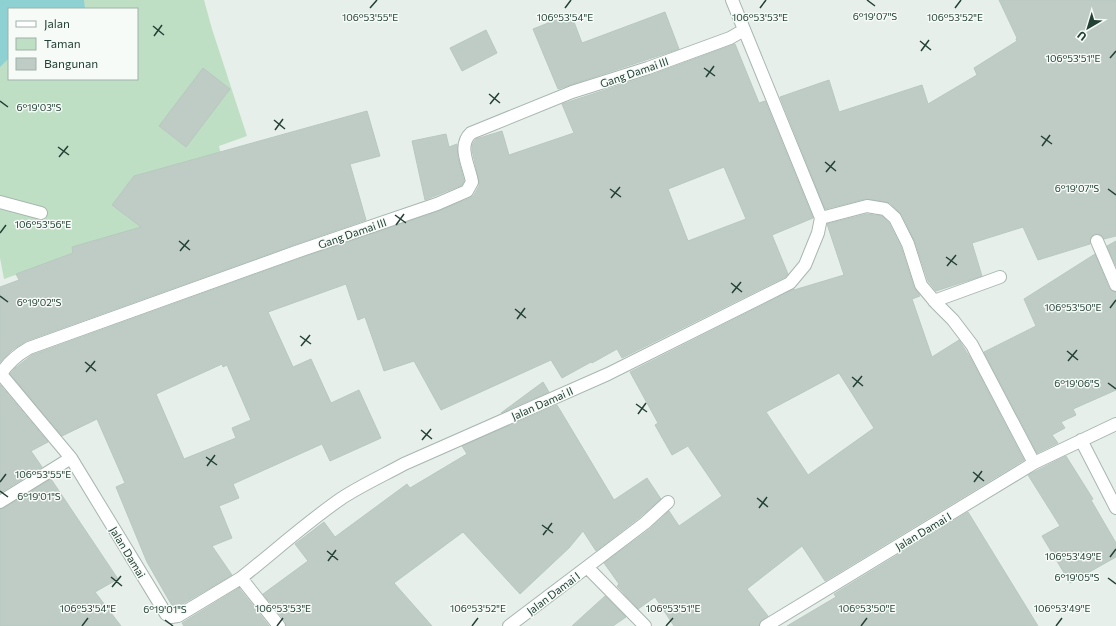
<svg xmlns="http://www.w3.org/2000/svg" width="1116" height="626" viewBox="0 0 1116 626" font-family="Commissioner,sans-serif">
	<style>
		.green { fill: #bfdfc4; fill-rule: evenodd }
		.water { fill: #8ed1d3 }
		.building { fill: #beccc5; stroke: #b8c8c0; fill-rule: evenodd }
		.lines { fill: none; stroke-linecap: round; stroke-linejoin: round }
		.service-casing { stroke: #a8b7b0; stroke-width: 14 }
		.minor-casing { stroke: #a8b7b0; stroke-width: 14 }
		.service { stroke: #fff; stroke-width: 12 }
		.minor { stroke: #fff; stroke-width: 12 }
		.ticks { fill: none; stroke: #244136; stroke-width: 1.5 }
		.labels { text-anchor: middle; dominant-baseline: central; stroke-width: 3; stroke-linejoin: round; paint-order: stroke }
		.street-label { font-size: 11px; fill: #244136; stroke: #f6fbf8 }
		.ticks-label { font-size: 10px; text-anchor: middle; fill: #244136; stroke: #f6fbf8; stroke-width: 3; stroke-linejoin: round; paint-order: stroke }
	</style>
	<rect width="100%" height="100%" fill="#e6efe9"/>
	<path class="green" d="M0 0H204L212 29 247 136 219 146 230 191 160 224 4 279 0 258ZM9 9H137V79H9Z"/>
	<path class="water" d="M0 0H84L85 9H9V58L0 67Z"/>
	<path class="building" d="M999 0H1116V236L1104 239 1101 235 1094 234 1091 237 1090 244 1038 260 1023 227 972 243 982 276 936 291 928 281 915 242 902 215 890 203 886 202 865 199 825 209 780 97 829 80 839 112 922 85 928 104 977 75 974 68 1017 41 1016 39 1017 38Z
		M665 12 679 49 558 89 533 29 571 14 582 43Z
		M486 30 497 53 462 71 450 48Z
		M735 44 759 103 765 101 813 218 772 235 788 274 785 277 622 358 617 349 592 363 591 362 562 378 551 360 441 410 414 361 384 371 365 317 358 320 346 284 268 312 293 367 311 359 331 403 359 390 381 438 330 461 322 444 233 484 239 498 219 506 232 538 212 546 232 575 174 609 147 562 116 487 125 483 97 419 62 436 10 374 15 368 32 355 298 259 439 211 470 198 474 195 479 186V181L472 150V145L476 139 502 131 509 155 574 133 562 104 651 75ZM724 167 746 219 688 241 668 189ZM222 364 223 367 227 365 251 420 232 428 236 438 184 459 156 394Z
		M203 68 230 89 186 147 159 126Z
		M367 111 380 156 350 164 366 220 294 245 26 341 12 350 0 362V287L19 280 16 274 73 253 72 247 141 227 112 205 134 176Z
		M446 134 449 147 457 144 458 158 464 181 462 185 425 200 412 141Z
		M867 214 882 216 889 223 901 247 914 287 920 296 912 299 932 357 959 340 971 359 1024 460 825 581 802 546 747 589 768 616 760 622 759 626H674L655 597 638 609 617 586 619 584 604 563 650 529 669 511 679 526 722 496 688 446 672 455 655 425 658 423 630 372 794 289V290L844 275 827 224ZM839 373 874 428 808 475 766 412Z
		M1116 241V266L1107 246Z
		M1095 254 1109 288 1112 291 1116 292V390L1073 409 1076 415 1061 422 1065 428 1052 435 1058 443 1037 453 984 352 1036 326 1024 299Z
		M543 382 549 392 501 413Z
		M0 385 48 442 31 451 42 467 0 493Z
		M557 405 614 500 647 478 661 499 640 517 596 551 583 531 569 548 520 594 463 532 394 583 432 626H286L285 621 263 594 308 561 295 544 324 522 335 537 407 484 410 488 467 454 462 446Z
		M1066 456 1093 499 1091 500 1116 543V557L1070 583 1042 536 1060 526 1028 475Z
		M51 479 118 579 95 592 121 626H0V509L4 508Z
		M968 512 1038 626H787L836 597 834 594Z
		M239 588 269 626H184L182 623Z
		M605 596 626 617 613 626H572Z"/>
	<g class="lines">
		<g class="service-casing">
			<path id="service" d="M0 202 41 213"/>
		</g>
		<g class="minor-casing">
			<path id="minor" d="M732 0 821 218
				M821 218 867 206 885 209 895 218 908 244 921 285 936 303 953 320 972 345 1034 463
				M1097 241 1116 285
				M934 301 1000 277
				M0 373 71 458 166 614 171 617 178 616 241 578 279 626
				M1 374C8 362 17 355 29 348L296 252 437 204 467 191 472 182C469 165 457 146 471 133L572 92 648 68 730 38 744 30
				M1081 440 1116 508
				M0 502 71 458
				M587 567 645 523 668 502
				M241 578C275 551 307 522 342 498 362 485 384 475 404 464L608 374 790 283 805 265 818 233 821 218
				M509 626 587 567 645 626
				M766 626 1034 463 1116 424"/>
		</g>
		<use href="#service" class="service"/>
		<use href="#minor" class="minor"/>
	</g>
	<path class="ticks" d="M867 0 875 6M370 8 377 0M565 8 571 0M760 8 766 0M955 8 961 0M153 26 164 35M154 36 162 25M920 41 931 50M921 51 929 40M1110 58 1116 51M704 68 715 76M706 77 714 66M489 94 500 103M0 101 8 107M490 104 499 93M274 120 285 129M275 130 283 119M1041 136 1052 144M1042 146 1050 135M58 147 69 155M59 157 68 146M825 162 836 171M826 172 835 161M610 189 621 197M1108 189 1116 195M611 198 620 187M395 215 406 223M396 225 404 214M0 233 6 225M179 241 190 250M180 251 189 240M946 257 957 265M947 266 956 255M731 283 742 292M732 293 741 282M0 296 8 302M1110 308 1116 300M515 309 526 318M517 319 525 308M300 336 311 344M301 346 310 335M1067 351 1078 360M1068 361 1077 350M85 362 96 371M86 372 95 361M852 377 863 386M1108 383 1116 389M853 387 862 376M636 404 647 412M638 414 646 403M421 430 432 439M422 440 431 429M206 457 217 465M207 466 215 455M973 472 984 481M0 482 6 474M974 482 982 471M0 491 8 497M757 498 768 507M759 508 767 497M542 525 553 533M543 535 552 523M327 551 338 560M1110 557 1116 549M328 561 336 550M111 577 122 586M1108 578 1116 584M112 587 121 576M165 620 173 626M82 626 88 618M277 626 283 618M472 626 478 618M666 626 673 618M861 626 867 618M1056 626 1062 618"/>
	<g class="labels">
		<g class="street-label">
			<text transform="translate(634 72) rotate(-19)">Gang Damai III</text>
			<text transform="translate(352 233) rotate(-19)">Gang Damai III</text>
			<text transform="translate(542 403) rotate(-24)">Jalan Damai II</text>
			<text transform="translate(923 531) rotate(-31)">Jalan Damai I</text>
			<text transform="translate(128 552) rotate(59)">Jalan Damai</text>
			<text transform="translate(553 593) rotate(-37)">Jalan Damai I</text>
		</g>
	</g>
	<g class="ticks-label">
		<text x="875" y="20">6°19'07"S</text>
		<text x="370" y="21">106°53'55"E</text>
		<text x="565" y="21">106°53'54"E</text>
		<text x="760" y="21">106°53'53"E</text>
		<text x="955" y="21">106°53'52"E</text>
		<text x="1073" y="62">106°53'51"E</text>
		<text x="39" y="111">6°19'03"S</text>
		<text x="1077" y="192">6°19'07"S</text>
		<text x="43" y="228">106°53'56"E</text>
		<text x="39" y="306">6°19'02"S</text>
		<text x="1073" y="311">106°53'50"E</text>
		<text x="1077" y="387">6°19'06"S</text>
		<text x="43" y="478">106°53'55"E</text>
		<text x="39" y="500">6°19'01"S</text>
		<text x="1073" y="560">106°53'49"E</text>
		<text x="1077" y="581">6°19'05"S</text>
		<text x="88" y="612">106°53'54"E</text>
		<text x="283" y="612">106°53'53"E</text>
		<text x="478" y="612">106°53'52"E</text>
		<text x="673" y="612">106°53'51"E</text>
		<text x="867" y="612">106°53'50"E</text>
		<text x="1062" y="612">106°53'49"E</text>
		<text x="165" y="613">6°19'01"S</text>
	</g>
	<rect x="8" y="8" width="130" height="72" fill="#f6fbf8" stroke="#a2b1aa"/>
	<rect x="16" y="21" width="20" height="6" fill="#ffffff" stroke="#a2b1aa"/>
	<text x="44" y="28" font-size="12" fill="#244136">Jalan</text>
	<rect x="16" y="38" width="20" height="12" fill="#bfdfc4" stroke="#a2b1aa"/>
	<text x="44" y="48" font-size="12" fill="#244136">Taman</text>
	<rect x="16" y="58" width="20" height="12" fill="#beccc5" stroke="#a2b1aa"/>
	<text x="44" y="68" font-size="12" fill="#244136">Bangunan</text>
	<g transform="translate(1088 28) rotate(218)" stroke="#f6fbf8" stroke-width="3" paint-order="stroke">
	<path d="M0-3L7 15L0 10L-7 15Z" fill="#244136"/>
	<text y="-6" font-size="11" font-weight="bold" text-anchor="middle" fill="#244136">U</text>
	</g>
</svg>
